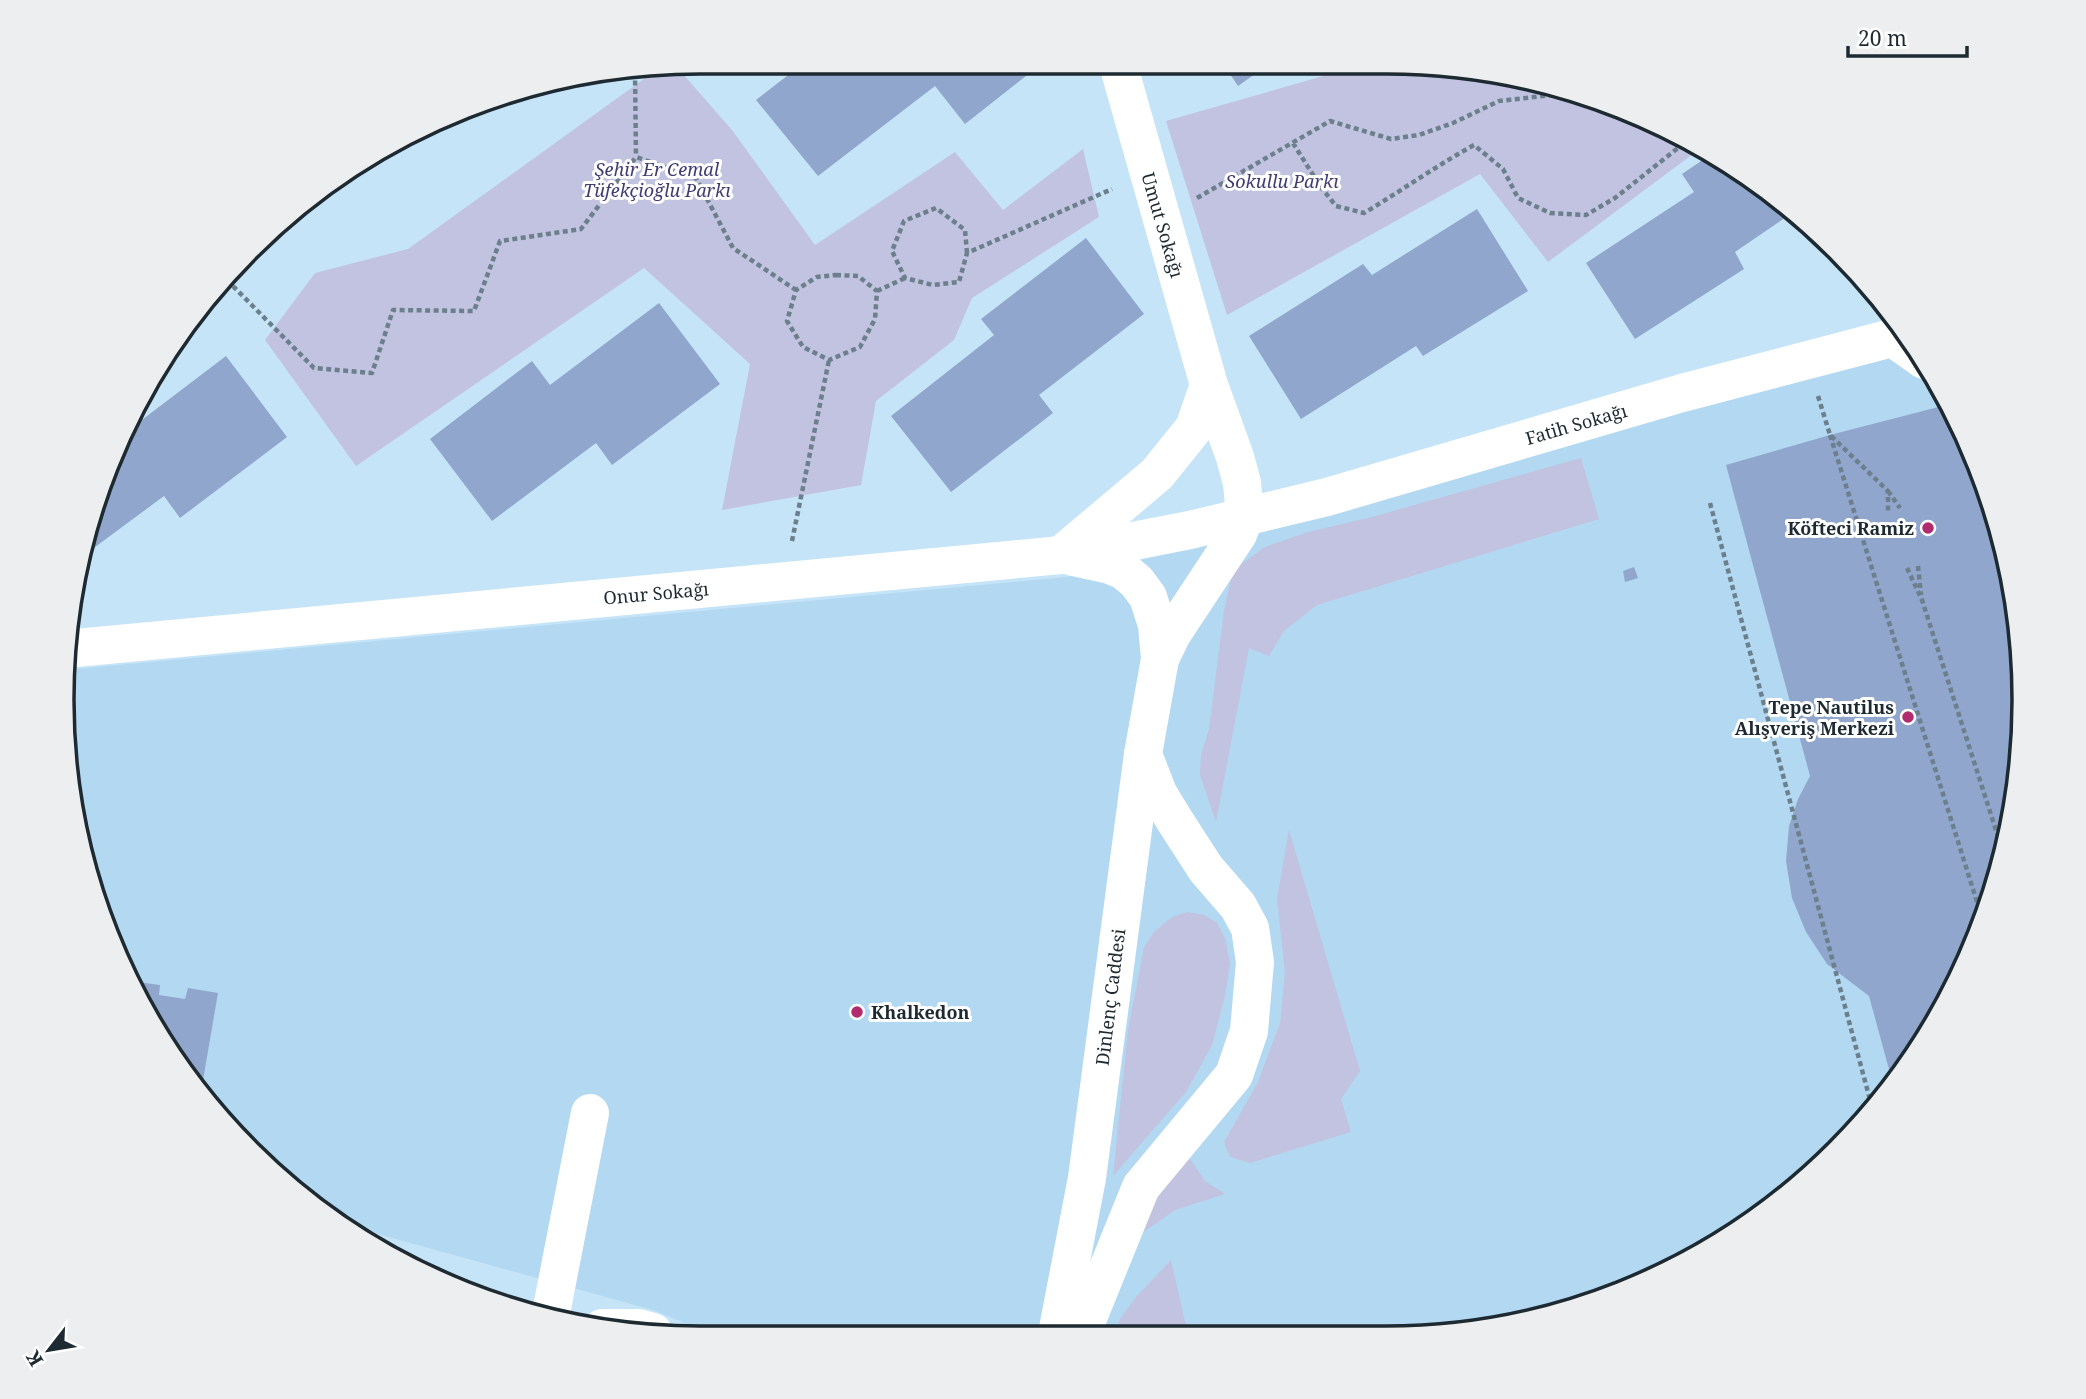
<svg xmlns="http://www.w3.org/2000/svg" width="2086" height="1399" viewBox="0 0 2086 1399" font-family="'Noto Serif',serif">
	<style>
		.built { fill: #b3d8f1 }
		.green { fill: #c2c3e0 }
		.building { fill: #90a6cc }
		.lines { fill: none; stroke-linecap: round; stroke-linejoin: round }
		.path { stroke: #6b7f8c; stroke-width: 4.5; stroke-dasharray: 5 3.5; stroke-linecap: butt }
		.minor { stroke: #fff; stroke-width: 38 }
		.major { stroke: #fff; stroke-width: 38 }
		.poi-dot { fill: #b12b6f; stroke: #fff; stroke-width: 2.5 }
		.labels { text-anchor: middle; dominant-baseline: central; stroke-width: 6; stroke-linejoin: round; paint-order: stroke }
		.park-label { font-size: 18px; font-style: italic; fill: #403c73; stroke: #fff }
		.street-label { font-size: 18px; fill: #1e2a31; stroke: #fff }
		.poi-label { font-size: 18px; font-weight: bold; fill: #1e2a31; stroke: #fff; text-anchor: end }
		.rim { fill: none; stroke: #1e2a31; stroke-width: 3.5 }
	</style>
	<rect width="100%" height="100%" fill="#c6e4f8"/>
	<path class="built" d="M1907 334 1959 418 2003 535 2023 658 2019 783 1991 905 1939 1019 1866 1121 1775 1206 1668 1272 1551 1316 1428 1336 709 1333 653 1310 349 1226 278 1179 147 1019 83 864 64 670 1066 577 1264 532Z"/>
	<path class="green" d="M675 65 732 130 815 245 955 152 1003 210 1083 149 1099 217 972 298 954 340 876 401 861 485 722 510 750 364 644 268 356 466 265 340 315 273 408 249 659 68Z
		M1350 66 1470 67 1668 127 1701 148 1548 262 1480 174 1227 315 1166 121 1344 70Z
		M1581 458 1599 519 1317 605 1284 631 1269 656 1249 648 1216 822 1200 775 1201 755 1209 729 1224 611 1233 570 1265 547 1308 532 1372 517Z
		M1289 830 1360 1071 1341 1099 1351 1132 1250 1163 1230 1157 1224 1142 1258 1082 1280 1023 1285 973 1277 899Z
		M1187 912 1204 915 1217 923 1225 938 1230 963 1225 996 1212 1045 1186 1092 1113 1176 1128 1030 1144 947 1154 932 1172 917Z
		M1179 1155 1190 1159 1205 1181 1225 1194 1175 1210 1132 1240Z
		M1171 1260 1188 1335H1117L1120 1319 1136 1297Z"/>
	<path class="building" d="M805 62 1041 64 965 124 935 86 818 176 756 100Z
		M1224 65H1268L1238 86Z
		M1710 155 1795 211 1735 252 1744 269 1635 339 1586 263 1694 192 1682 174Z
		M1477 209 1528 291 1423 356 1416 346 1301 419 1249 336 1363 264 1372 275Z
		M1086 238 1144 314 1039 395 1053 413 951 492 891 416 994 335 981 319Z
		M659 303 720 384 612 465 596 443 492 521 430 439 532 361 550 385Z
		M226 356 287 437 180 518 164 496 87 553 110 456 122 435Z
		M1950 404 1959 418 2003 535 2023 658 2019 783 1991 905 1939 1019 1893 1084 1869 996 1827 964 1806 932 1792 898 1786 861 1789 826 1798 799 1810 776 1726 465 1830 435Z
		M1634 567 1638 578 1625 582 1623 571Z
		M131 981 160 985 159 995 185 999 188 988 218 993 202 1086 147 1019Z"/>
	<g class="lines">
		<path class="path" d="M635 72 636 157
			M1293 143 1320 186 1336 206 1364 213C1401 191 1436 166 1474 145L1503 169 1518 198 1550 213 1586 215 1615 198 1688 140
			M1197 198 1330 121 1391 139 1419 135 1453 123 1499 101 1561 94
			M967 253 965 230 936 208 904 221 892 251 905 278 933 285 959 282 967 253 1112 189
			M836 275 858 276 877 291 875 319 860 347 829 360 803 347 787 321 796 290 817 277Z
			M227 280 314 368 372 373 393 310 474 311 500 241 581 229 636 157 696 178 733 248 796 290
			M877 291 905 278
			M1818 396 1830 435 1888 491V512
			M1830 435 1983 921
			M1888 491 1900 508
			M1710 503 1873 1111
			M792 541 829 360
			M1918 566 1921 595
			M1907 568 1922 600 2003 852"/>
		<path class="minor" d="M1118 64 1209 385 1235 457 1242 483 1245 516
			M1893 338 1924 360
			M1061 555 1157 474 1194 428 1209 385
			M551 1313 590 1113
			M1085 1325 1141 1187 1234 1075 1249 1031 1255 962 1250 928 1238 906 1206 869 1175 821 1158 793 1143 754"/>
		<path class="major" d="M65 649 1061 555 1190 530 1327 497 1682 393 1907 334
			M1160 659 1172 634 1238 534 1245 516
			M602 1328H639L653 1332
			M1057 1334 1087 1178 1143 754 1160 659 1157 625 1148 597 1137 582 1124 571 1110 565 1073 557"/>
	</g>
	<g class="poi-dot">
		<circle cx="1928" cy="528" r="7"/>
		<circle cx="1908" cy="717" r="7"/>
		<circle cx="857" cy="1012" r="7"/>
	</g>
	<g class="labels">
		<g class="park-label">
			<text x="657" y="169">Şehir Er Cemal<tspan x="657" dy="21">Tüfekçioğlu Parkı</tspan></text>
			<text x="1282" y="181">Sokullu Parkı</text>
		</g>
		<g class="street-label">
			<text transform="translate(1163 225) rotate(74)">Umut Sokağı</text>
			<text transform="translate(1576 424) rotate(-16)">Fatih Sokağı</text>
			<text transform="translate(656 593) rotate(-5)">Onur Sokağı</text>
			<text transform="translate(1110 997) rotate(-83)">Dinlenç Caddesi</text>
		</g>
		<g class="poi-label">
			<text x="1914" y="528">Köfteci Ramiz</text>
			<text x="1894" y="707">Tepe Nautilus<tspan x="1894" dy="21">Alışveriş Merkezi</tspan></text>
			<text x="871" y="1012" text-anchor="start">Khalkedon</text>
		</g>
	</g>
	<path d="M0 0H2086V1399H0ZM700 74H1386A626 626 0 0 1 2012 700V700A626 626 0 0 1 1386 1326H700A626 626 0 0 1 74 700V700A626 626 0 0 1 700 74Z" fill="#edeeef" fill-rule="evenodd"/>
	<path class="rim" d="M700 74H1386A626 626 0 0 1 2012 700V700A626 626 0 0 1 1386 1326H700A626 626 0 0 1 74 700V700A626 626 0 0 1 700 74Z"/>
	<g transform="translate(49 1350) rotate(239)" stroke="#ffffff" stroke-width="5" paint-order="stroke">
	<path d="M0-5L12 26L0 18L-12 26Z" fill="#1e2a31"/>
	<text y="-10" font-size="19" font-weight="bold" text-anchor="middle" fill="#1e2a31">K</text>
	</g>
	<path d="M1848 46v10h119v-10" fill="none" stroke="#1e2a31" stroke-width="3.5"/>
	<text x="1858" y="46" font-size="21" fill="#1e2a31" stroke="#ffffff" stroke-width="5" paint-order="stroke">20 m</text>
</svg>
